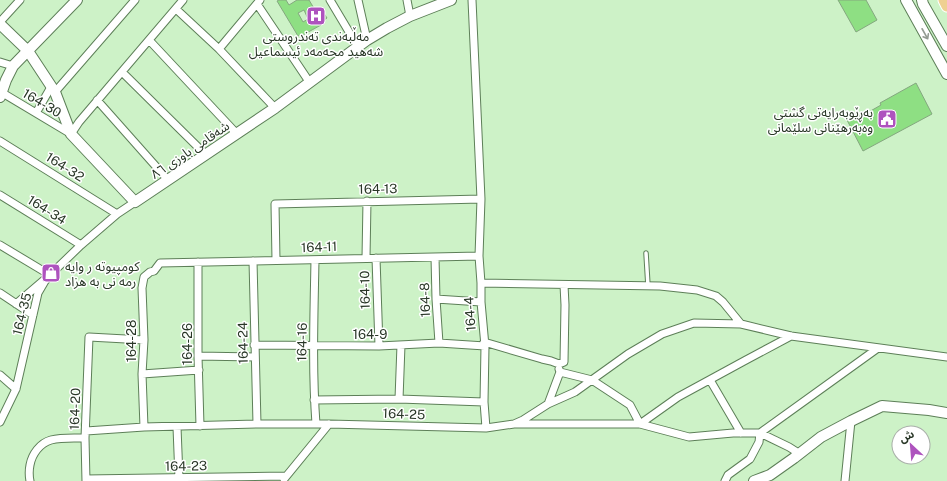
<svg xmlns="http://www.w3.org/2000/svg" width="947" height="481" viewBox="0 0 947 481" font-family="'Public Sans','Noto Sans Arabic',sans-serif">
	<style>
		.building { fill: #8edf83; stroke: #84a77f; fill-rule: evenodd }
		.lines { fill: none; stroke-linecap: round; stroke-linejoin: round }
		.lane-casing { stroke: #5d7f58; stroke-width: 5.5 }
		.street-casing { stroke: #5d7f58; stroke-width: 9 }
		.secondary-casing { stroke: #5d7f58; stroke-width: 12 }
		.primary-casing { stroke: #fff; stroke-width: 13 }
		.lane { stroke: #fff; stroke-width: 3.5 }
		.street { stroke: #fff; stroke-width: 7 }
		.secondary { stroke: #fff; stroke-width: 10 }
		.primary { stroke: #efd092; stroke-width: 11 }
		.oneway { stroke: #949b93 }
		.labels { text-anchor: middle; dominant-baseline: central; stroke-width: 3; stroke-linejoin: round; paint-order: stroke }
		.poi-label { font-size: 13px; fill: #293727; stroke: #fff }
		.street-label { font-size: 13px; fill: #293727; stroke: #fff }
	</style>
	<rect width="100%" height="100%" fill="#cdf2c7"/>
	<path class="building" d="M279 0H286L289 5 297 0H309L315 10 318 9 321 14 323 12 327 18 320 23 321 25 301 36 300 35 298 36 277 1ZM304 10 308 19 303 22 298 13Z
		M838 0H866L877 20 856 32Z
		M916 83 932 114 863 151 847 120 858 114 860 117 881 105 880 103Z"/>
	<g class="lines">
		<g class="lane-casing">
			<path id="lane" d="M646 253 648 286"/>
		</g>
		<g class="street-casing">
			<path id="street" d="M330 0 358 47
				M358 0 367 40
				M407 0 410 16
				M472 0 481 199 479 256 481 283V302L485 346 484 402 486 428
				M257 4 310 83
				M176 9 219 49 275 108
				M0 22 20 0
				M149 40 237 134
				M219 49 260 0
				M0 62 13 66
				M122 72 206 155
				M1 92 71 134 79 122 183 0
				M55 92 135 0
				M97 100 168 180
				M36 113 51 87
				M0 141 117 214
				M0 195 81 245
				M0 245 50 275 16 304
				M435 257 436 299 439 343
				M366 258 367 201
				M376 258 379 346
				M276 260 275 204 481 199
				M315 260C314 314 312 369 316 424
				M253 261 257 424
				M198 262V356L200 426
				M481 283 660 286 697 290 716 296 723 302 741 324
				M0 293 33 315
				M436 299 481 302
				M484 342 542 359 551 361 559 364 564 362 565 305 564 285
				M254 345 379 346 439 343 485 346
				M198 356 255 357
				M560 372 592 380 630 405 640 424 678 397 746 360 791 336
				M142 374 199 370
				M0 375 16 389
				M710 380 741 433
				M399 399 401 345
				M314 400 399 399 484 402
				M548 404 560 372 559 369
				M0 422 16 389 38 293 45 281 50 275 81 245 117 214 135 202
				M516 424H640L689 437 733 433H760L789 447 800 454
				M144 427 142 374 144 340 142 288 144 277 150 272 154 271 160 263 479 256
				M177 427 179 478
				M86 431 144 427 257 424H329L486 428 514 424 523 420 548 404 575 392 628 354 662 334 694 323 741 324 791 336 947 357
				M86 479 286 476
				M284 479 329 424
				M30 481C29 476 29 470 30 465 32 454 40 443 51 440 62 437 74 438 85 438
				M86 481 85 438 89 337 144 340
				M725 481 728 475 750 459 759 442 760 433 878 348
				M845 481 851 421"/>
		</g>
		<g class="secondary-casing">
			<path id="secondary" d="M906 0 947 74
				M922 0 923 4 947 46
				M0 24 28 51 55 92 71 134 135 202 275 108 367 40 387 28 410 16 451 0
				M0 97 6 80 13 66 77 0
				M754 481 770 475 794 458 821 437 851 421 882 406 929 410 947 413"/>
		</g>
		<g class="primary-casing">
			<path id="primary" d="M944 0 947 6"/>
		</g>
		<use href="#lane" class="lane"/>
		<use href="#street" class="street"/>
		<use href="#secondary" class="secondary"/>
		<use href="#primary" class="primary"/>
	</g>
	<defs><path id="oneway-shaft" d="M-6 0H5M1.5-3L5.5 0L1.5 3" fill="none" stroke-width="1.6" stroke-linecap="round" stroke-linejoin="round"/></defs>
	<use class="oneway" href="#oneway-shaft" transform="translate(925 34) rotate(61)"/>
	<defs>
		<g id="hospital-square" transform="scale(1)"><rect x="-9" y="-9" width="18" height="18" rx="4" fill="#ae53be" stroke="#fff"/><path d="M-5-5h3v3.5h4V-5h3V5h-3V1.5h-4V5h-3Z" fill="#fff"/></g>
		<g id="civic-square" transform="scale(1)"><rect x="-9" y="-9" width="18" height="18" rx="4" fill="#ae53be" stroke="#fff"/><path d="M-.6-6.5H3V-4.5H.6V-3L4-1V1h2V6H-6V1h2V-1L-.6-3ZM-1.2 2.5V6h2.4V2.5Z" fill="#fff"/></g>
		<g id="shop-square" transform="scale(1)"><rect x="-9" y="-9" width="18" height="18" rx="4" fill="#ae53be" stroke="#fff"/><path d="M-5-2.5h2.3a2.7 3.5 0 0 1 5.4 0H5L5.5 6h-11ZM-1.5-2.5h3a1.5 2.3 0 0 0-3 0Z" fill="#fff"/></g>
	</defs>
	<g fill-rule="evenodd">
		<use href="#hospital-square" x="316" y="16"/>
		<use href="#civic-square" x="887" y="119"/>
		<use href="#shop-square" x="51" y="273"/>
	</g>
	<g class="labels">
		<g class="poi-label">
			<text x="316" y="36">مەڵبەندی تەندروستی<tspan x="316" dy="15">شەهید محەمەد ئیسماعیل</tspan></text>
			<text x="873" y="112" text-anchor="end">بەڕێوبەرایەتی گشتی<tspan x="873" dy="15">وەبەرهێنانی سلێمانی</tspan></text>
			<text x="65" y="266" text-anchor="start">کومپیوته ر وایه<tspan x="65" dy="15">رمه نی به هزاد</tspan></text>
		</g>
		<g class="street-label">
			<text transform="translate(42 103) rotate(31)">164-30</text>
			<text transform="translate(190 150) rotate(-34)">شەقامی باوزی ٨٦</text>
			<text transform="translate(65 167) rotate(32)">164-32</text>
			<text transform="translate(378 189) rotate(-1)">164-13</text>
			<text transform="translate(47 210) rotate(32)">164-34</text>
			<text transform="translate(319 247) rotate(-2)">164-11</text>
			<text transform="translate(365 290) rotate(-91)">164-10</text>
			<text transform="translate(425 300) rotate(-92)">164-8</text>
			<text transform="translate(22 314) rotate(-76)">164-35</text>
			<text transform="translate(470 314) rotate(-94)">164-4</text>
			<text x="370" y="334">164-9</text>
			<text transform="translate(131 341) rotate(-90)">164-28</text>
			<text transform="translate(302 342) rotate(-89)">164-16</text>
			<text transform="translate(243 343) rotate(-91)">164-24</text>
			<text transform="translate(187 344) rotate(-90)">164-26</text>
			<text transform="translate(75 409) rotate(-88)">164-20</text>
			<text transform="translate(404 414) rotate(2)">164-25</text>
			<text transform="translate(186 466) rotate(-1)">164-23</text>
		</g>
	</g>
	<g transform="translate(911 445) rotate(334)"><circle r="19" fill="#ffffff" stroke="#a9afa9"/>
	<path d="M0-3L7 15L0 10L-7 15Z" fill="#ae53be"/>
	<text y="-6" font-size="11" font-weight="bold" text-anchor="middle" fill="#293727">ش</text>
	</g>
</svg>
